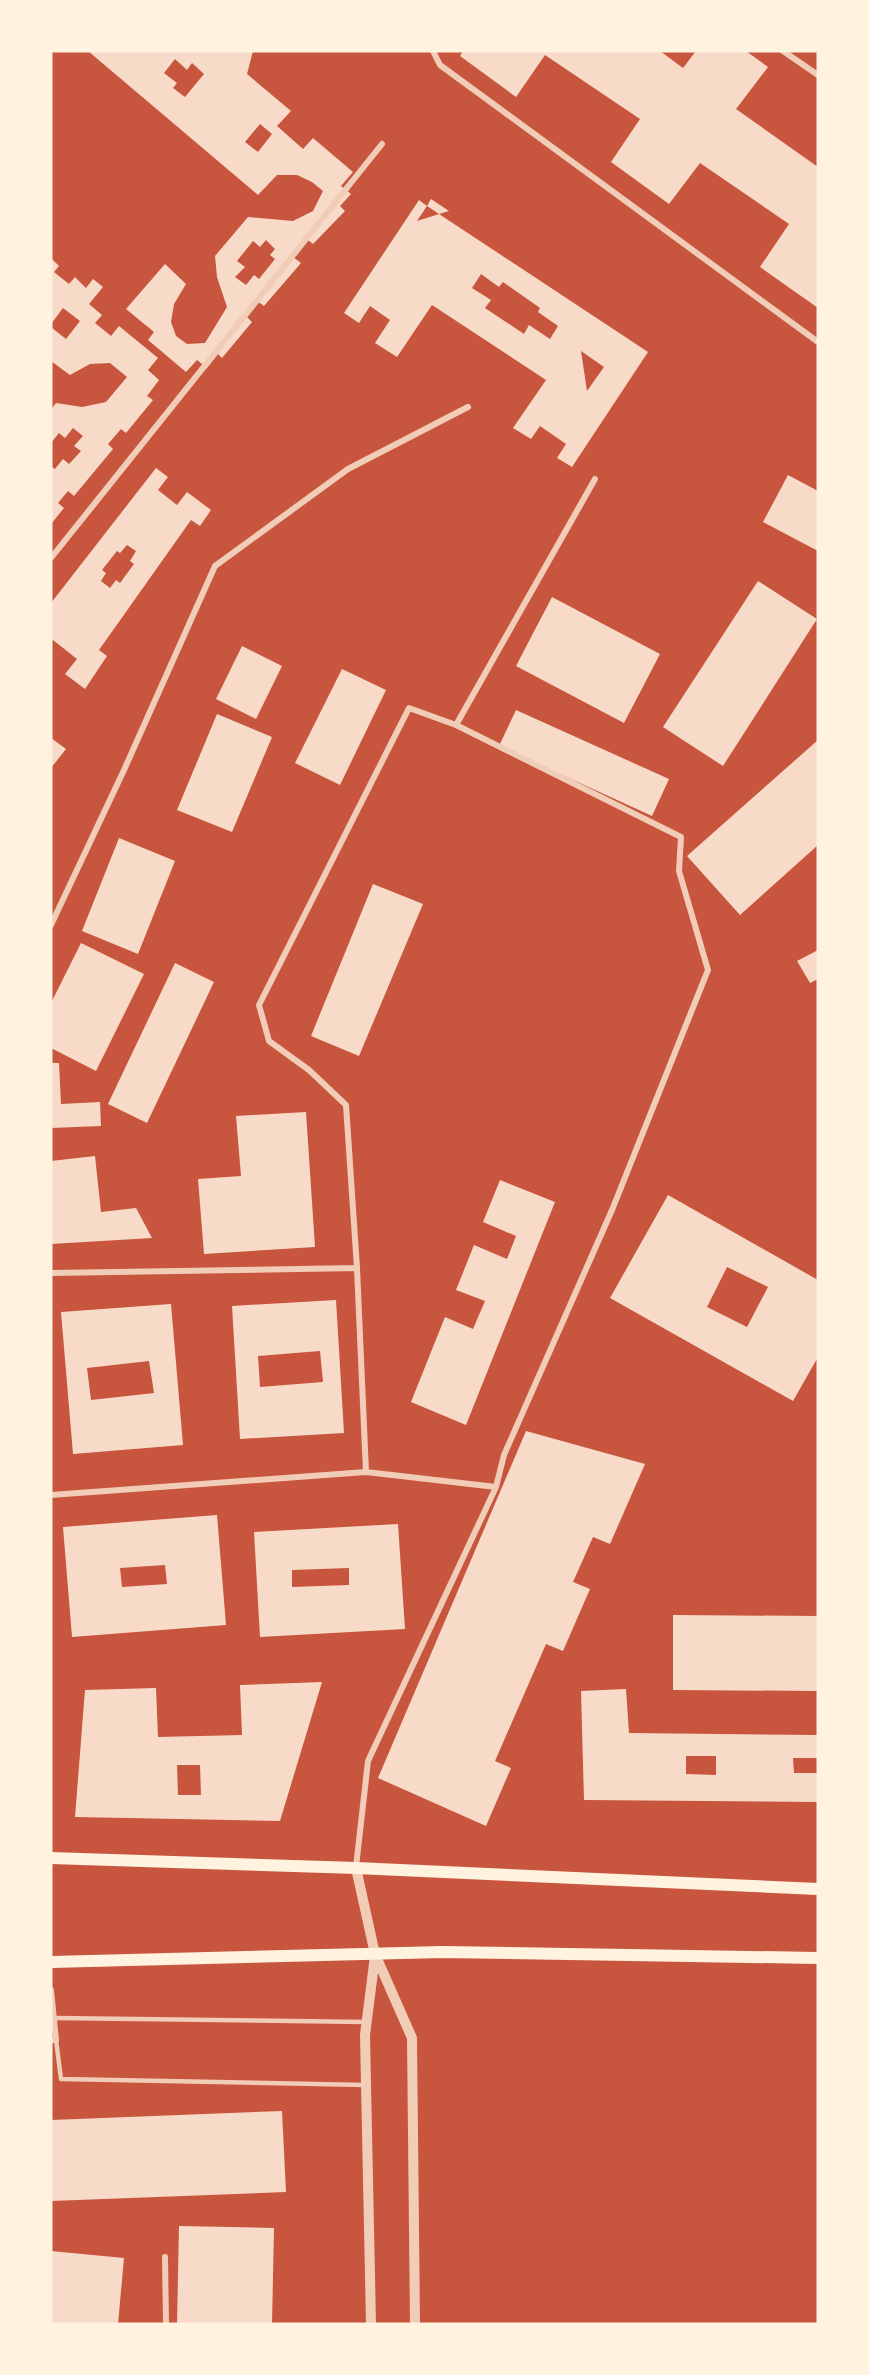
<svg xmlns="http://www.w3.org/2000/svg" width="869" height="2375" viewBox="0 0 869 2375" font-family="Arial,sans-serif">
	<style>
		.building { fill: #f7dbc8; fill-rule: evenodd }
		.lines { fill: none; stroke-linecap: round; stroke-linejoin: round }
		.service { stroke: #f1ccb7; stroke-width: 4.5 }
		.minor { stroke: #f1ccb7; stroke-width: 6 }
		.tertiary { stroke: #f1ccb7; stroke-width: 10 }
		.secondary { stroke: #fff3e0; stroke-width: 12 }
	</style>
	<rect width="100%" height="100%" fill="#c8553d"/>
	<path class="building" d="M88 51H253L247 74 291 111 277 126 303 149 313 138 353 172 341 186 351 194 340 206 345 211 313 244 308 240 293 257 301 263 264 306 257 301 245 315 252 322 222 358 218 354 207 368 197 360 186 372 148 340 154 332 126 309 165 264 186 284 174 304 171 322 176 336 187 344 205 343 227 307 217 277 215 256 248 217 293 221 313 211 323 191 312 182 297 175H277L258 195ZM175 59 187 70 192 63 204 74 185 97 173 88 177 83 164 73ZM260 124 272 134 258 152 245 142ZM266 240 275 249 270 255 275 259 259 279 254 275 246 285 235 277 245 267 237 261 253 241 260 247Z
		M463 51H660L683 68 696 51H746L768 67 736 109 818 167V308L760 267 789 224 700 163 669 204 611 162 640 119 545 55 516 97 460 56Z
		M431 199 449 211 439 214 427 206Z
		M419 200 427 206 417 221 439 214 648 352 572 467 557 458 566 444 540 426 531 439 513 428 546 380 432 305 397 357 375 343 390 320 370 306 359 323 344 313ZM481 274 499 287 503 282 540 308 538 312 558 326 550 339 529 325 524 334 485 308 491 300 472 288ZM581 351 604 367 587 391Z
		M51 258 59 266 54 272 69 284 75 277 86 288 93 279 103 287 89 304 102 315 95 323 111 336 119 326 158 358 148 370 159 380 147 396 153 400 126 433 121 429 108 444 113 449 74 496 68 491 58 503 64 508 51 524V466L55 469 63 459 69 464 81 451 74 446 83 436 73 428 65 438 59 433 51 443V410L56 403 82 407 106 402 127 377 110 363 90 364 70 375 51 361V327L66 339 80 321 63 308 51 324Z
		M156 468 168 477 158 490 177 505 187 492 211 510 200 526 191 520 99 650 107 656 85 689 65 674 77 659 53 640 51 643V603ZM127 545 136 551 130 561 134 564 120 583 116 580 110 588 101 581 106 573 102 570 117 551 120 553Z
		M788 475 818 491V551L763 522Z
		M758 581 817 619 723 766 663 727Z
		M552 597 660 654 624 723 516 666Z
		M242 646 282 666 256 719 216 699Z
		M342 669 386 690 340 785 295 763Z
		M516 710 669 779 652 816 499 746Z
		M217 714 272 737 232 832 177 810Z
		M51 738 66 749 51 768Z
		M818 740V845L740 915 687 856Z
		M119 838 175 861 138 954 82 931Z
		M373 884 423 904 359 1056 311 1036Z
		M81 943 144 974 96 1071 51 1048V1003Z
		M818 950V979L810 983 797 961Z
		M175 963 214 982 147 1123 108 1104Z
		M51 1063H59L61 1104 100 1102 101 1126 51 1128Z
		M306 1112 315 1247 204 1254 198 1179 241 1176 236 1116Z
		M95 1156 101 1212 136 1208 152 1238 51 1244V1161Z
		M500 1180 555 1202 466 1425 411 1402 445 1317 473 1329 485 1301 456 1290 474 1245 507 1259 516 1236 483 1222Z
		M668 1195 818 1280V1357L793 1401 610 1298ZM727 1267 768 1287 747 1327 707 1307Z
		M336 1300 344 1433 240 1439 232 1306ZM320 1351 323 1382 260 1387 258 1356Z
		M171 1304 183 1445 73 1454 61 1312ZM149 1361 154 1393 91 1400 87 1368Z
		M526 1431 645 1464 610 1544 593 1537 573 1582 590 1589 563 1651 546 1644 495 1761 511 1768 486 1826 378 1778Z
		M217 1515 226 1625 72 1637 63 1527ZM165 1565 167 1584 122 1587 120 1568Z
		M398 1524 405 1629 260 1637 254 1532ZM349 1568V1585L292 1587V1570Z
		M673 1615 818 1616V1691L673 1690Z
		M322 1682 280 1821 75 1817 85 1690 156 1688 158 1737 242 1735 240 1685ZM177 1765H200L201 1795H178Z
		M626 1689 629 1733 818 1735V1758H793L794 1773H818V1802L584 1800 581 1691ZM686 1756H716V1775L686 1774Z
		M282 2111 286 2192 51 2201V2120Z
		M179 2226 274 2228 272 2324H177Z
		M51 2251 124 2258 118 2324H51Z"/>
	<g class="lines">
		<path class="service" d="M54 2018 366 2022
			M56 2040 61 2079 366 2085"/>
		<path class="minor" d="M433 51 440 65 818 342
			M783 51 818 75
			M51 558 382 144
			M456 725 595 479
			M51 925 124 770 215 566 348 469 468 407
			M51 1273 357 1268
			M51 1495 366 1472 496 1487
			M356 1867 368 1761 496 1487 504 1455 612 1210 708 970 679 871 681 837 456 725 409 708 259 1005 269 1041 309 1070 346 1105 357 1268 366 1472
			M51 1990 56 2040H51
			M165 2257 166 2324"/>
		<path class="tertiary" d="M356 1868 375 1954 412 2038 415 2324
			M371 2324 365 2035 375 1956"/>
		<path class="secondary" d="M51 1858 356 1868 818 1889
			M51 1962 442 1952 818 1958"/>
	</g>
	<rect width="869" height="2375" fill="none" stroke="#fff3e0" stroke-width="105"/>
</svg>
